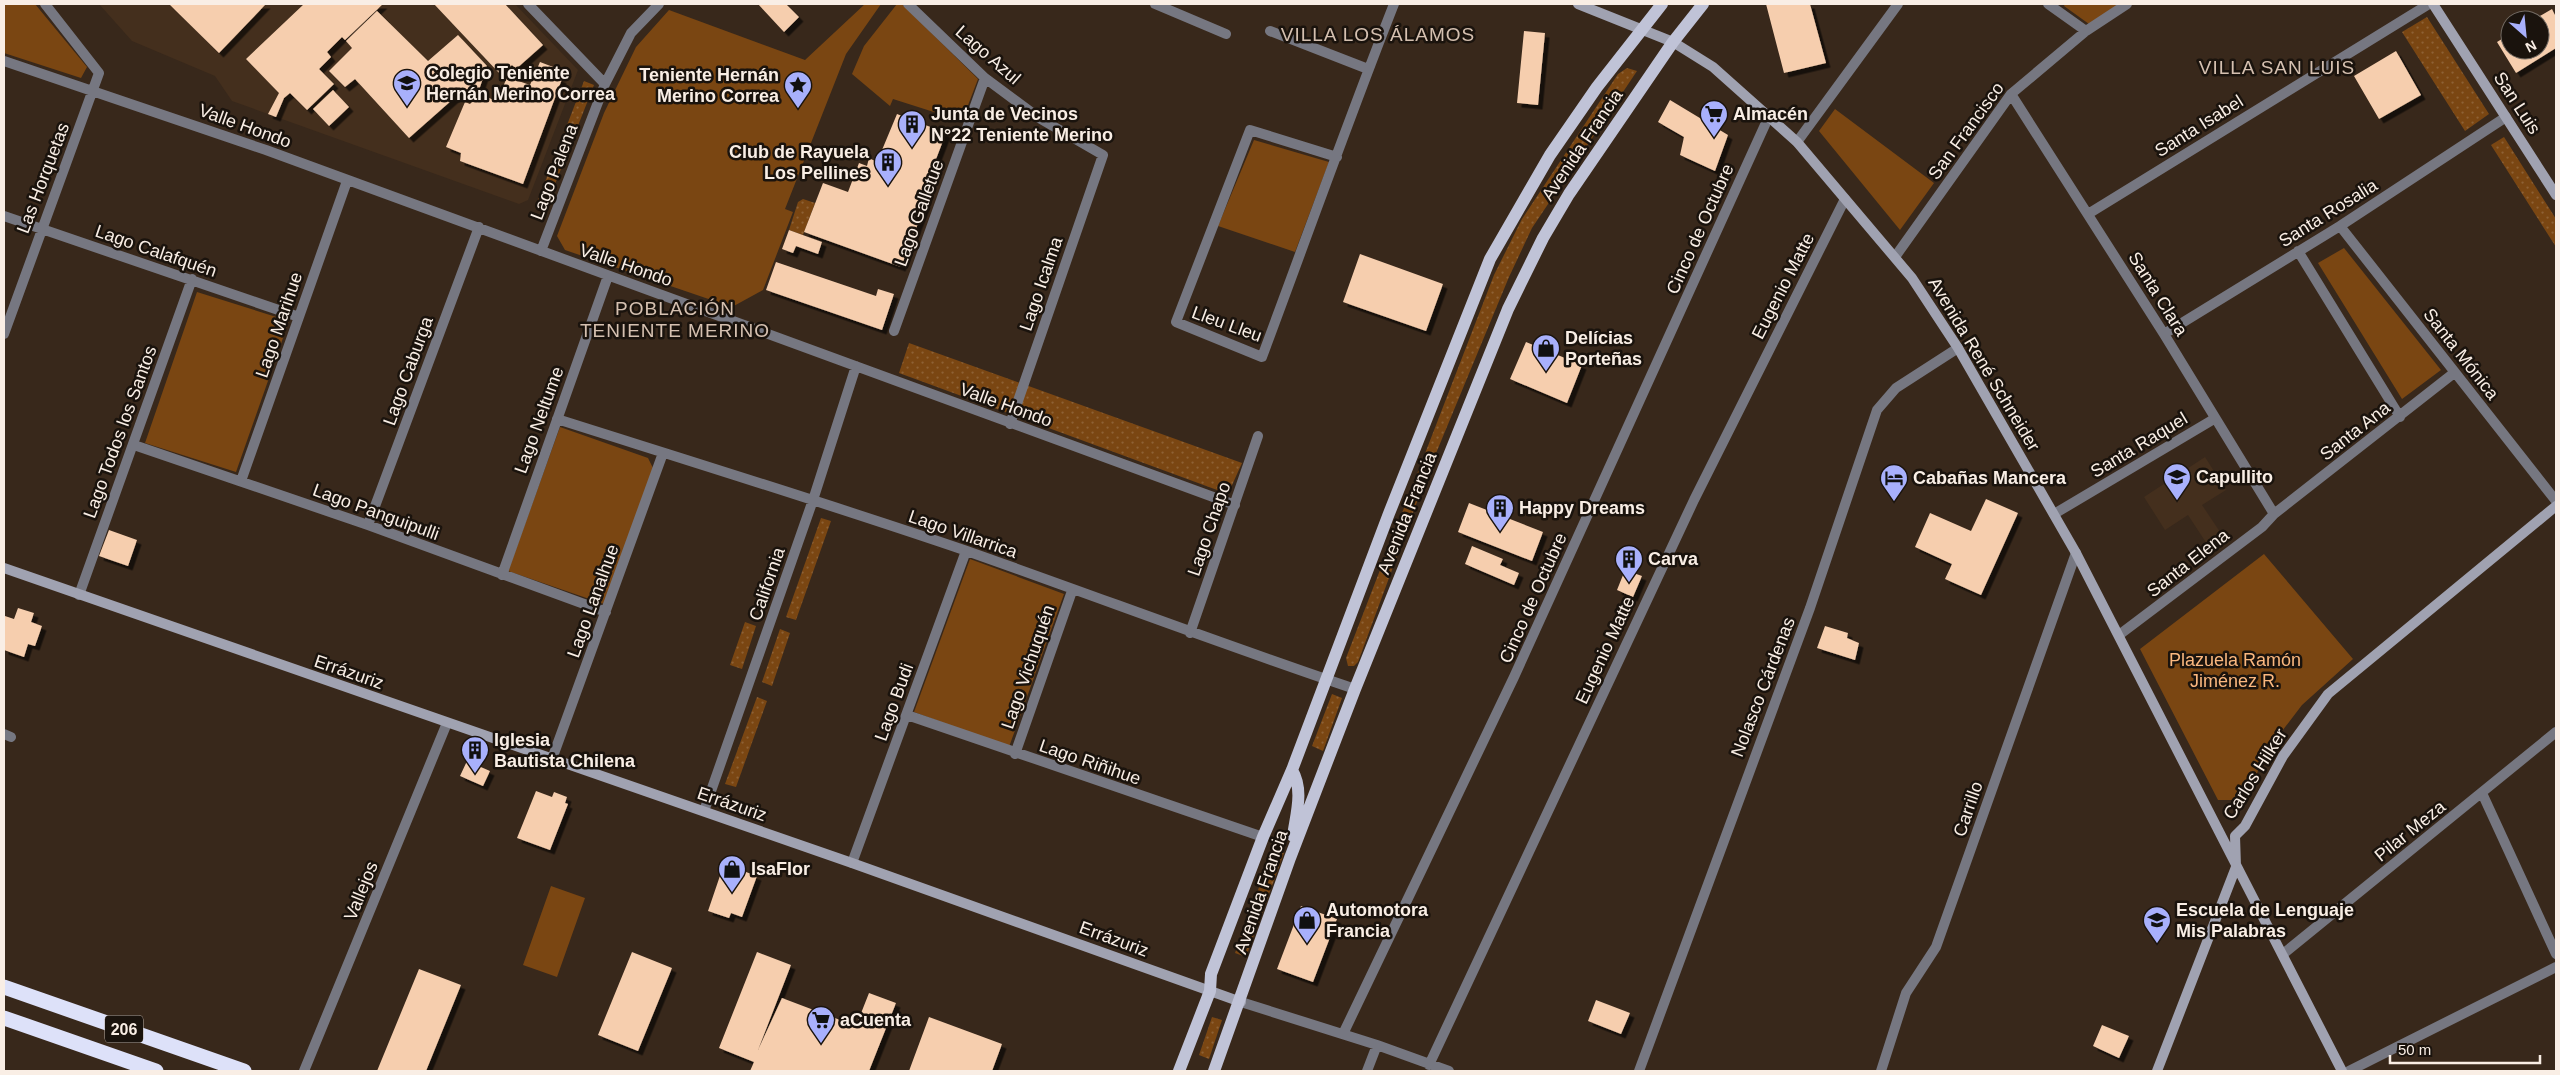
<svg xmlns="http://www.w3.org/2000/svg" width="2560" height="1075" viewBox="0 0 2560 1075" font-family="Helvetica,sans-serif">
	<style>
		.built { fill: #442f1d }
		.grass { fill: url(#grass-dots) }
		.park { fill: #7a4612 }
		.building { fill: #f6ceae; filter: url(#shadow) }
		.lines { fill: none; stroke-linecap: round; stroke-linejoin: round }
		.street { stroke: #767781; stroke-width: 10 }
		.secondary { stroke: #a0a2b1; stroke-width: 10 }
		.primary { stroke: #c0c3d7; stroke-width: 12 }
		.highway { stroke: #dde1f9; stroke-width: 15 }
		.labels { text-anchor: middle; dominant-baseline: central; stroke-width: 5; stroke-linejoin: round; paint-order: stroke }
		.shield { fill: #1a130d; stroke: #b6aca4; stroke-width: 1 }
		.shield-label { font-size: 16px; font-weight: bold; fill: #f9eee5 }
		.street-label { font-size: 18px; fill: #f9eee5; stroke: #1a130d }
		.poi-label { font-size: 18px; font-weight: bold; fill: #f9eee5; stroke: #1a130d; text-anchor: start }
		.park-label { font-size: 18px; fill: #fbb87f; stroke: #1a130d }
		.neighbourhood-label { font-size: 19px; letter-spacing: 1px; fill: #d5c0b0; stroke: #1a130d }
	</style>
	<defs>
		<pattern id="grass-dots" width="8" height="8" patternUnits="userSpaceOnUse" patternTransform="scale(1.25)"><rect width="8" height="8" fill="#7a4612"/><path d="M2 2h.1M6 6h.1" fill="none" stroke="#8e6134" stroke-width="1.8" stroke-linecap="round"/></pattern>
		<filter id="shadow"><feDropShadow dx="4.5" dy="4.5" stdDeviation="0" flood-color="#0009"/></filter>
	</defs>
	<rect width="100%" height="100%" fill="#38281b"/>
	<path class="built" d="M99 4H515L578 70 528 200 519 204 232 101 215 76 132 41Z
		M2205 457 2226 490 2202 505 2222 535 2207 544 2188 515 2165 530 2144 497Z"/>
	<path class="grass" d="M2427 17 2489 114 2465 131 2402 32Z
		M1627 68 1637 71 1532 228 1509 277 1427 475 1358 662 1354 666H1348L1346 658 1494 275 1522 219 1618 74Z
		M584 81 594 85 544 212 535 208Z
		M2504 137 2556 219V247L2491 145Z
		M803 199 815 203 803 235 789 230 798 202Z
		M909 343 1242 463 1228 494 899 373Z
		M821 518 831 521 796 620 786 617Z
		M745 622 756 626 742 669 730 665Z
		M780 629 790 633 772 686 762 682Z
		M1332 694 1342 698 1323 751 1312 746Z
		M757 697 767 701 736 787 725 784Z
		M1273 849 1284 853 1246 957 1235 953Z
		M1212 1017 1222 1020 1209 1059 1199 1055Z"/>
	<path class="park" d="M4 4H35L87 67 81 78 4 53Z
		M865 4H881L846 54 785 209 793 212 763 290 732 307 565 250 557 236 604 113 636 47 669 10 805 60Z
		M897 4H902L908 10 978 79 962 121 893 99 890 106 852 74 864 46Z
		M2065 4H2120L2089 24 2064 6Z
		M1835 109 1934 183 1900 230 1819 131Z
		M1254 140 1329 162 1295 252 1218 226Z
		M2344 248 2441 370 2402 399 2318 263Z
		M197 292 289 321 236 472 145 443Z
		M560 427 648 458 653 468 604 604 508 571Z
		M2264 554 2353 659 2302 705 2263 756 2248 800H2218L2140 649Z
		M970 559 1064 594 1009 747 914 712Z
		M551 886 585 898 557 977 523 965Z"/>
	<path class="building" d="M169 4H266L219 53Z
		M304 4H383L345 40 342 37 327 52 331 57 319 69 334 84 307 110 290 93 284 98 276 117 268 114 279 93 246 59Z
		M434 4H505L543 45 516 69 512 65 501 75Z
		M758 4H786L799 17 784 32Z
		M1766 4H1810L1826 63 1784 73Z
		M2552 9 2556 17V48L2516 73 2497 42 2510 34V50H2540V20H2533Z
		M377 11 428 61 458 35 487 66 478 93 470 101 461 92 409 138 355 79 345 87 329 71 352 48 346 41Z
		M1524 31 1545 33 1538 105 1517 103Z
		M2396 51 2421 95 2379 119 2354 76Z
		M540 62 561 70 558 77 562 79 523 184 460 161 461 153 446 147 465 102 470 104 480 93 497 102 507 77 530 85Z
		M333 90 349 107 329 126 313 109Z
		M1670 100 1728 135 1715 171 1680 155 1684 137 1658 122Z
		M897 114 946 133 920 201 926 203 901 267 804 232 823 183 848 192 859 163 867 166 869 158 877 162Z
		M789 230 822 242 818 254 796 246 793 253 782 249Z
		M1360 254 1443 284 1426 331 1343 302Z
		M776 262 876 296 878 289 894 294 882 330 766 290Z
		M1526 342 1582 365 1567 403 1510 379Z
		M1986 499 2018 513 1981 595 1945 579 1952 564 1915 547 1930 513 1971 531Z
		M1469 503 1543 532 1532 561 1458 532Z
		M109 530 137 540 128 566 99 556Z
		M1472 546 1503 559 1500 565 1519 573 1514 585 1465 564Z
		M1625 570 1642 576 1633 597 1617 590Z
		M18 608 34 613 31 622 42 626 35 646 28 644 24 657 4 650 5 616 14 619Z
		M1825 626 1848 633 1847 638 1859 643 1855 660 1817 648Z
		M467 761 490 771 483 786 460 776Z
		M536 791 552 797 554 792 567 797 565 803 568 804 550 850 517 838Z
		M724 864 757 876 742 917 731 913 729 918 708 911Z
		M1301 906 1337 919 1313 982 1277 969Z
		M632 952 672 968 638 1051 598 1035Z
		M757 952 791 965 758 1050 782 998 856 1026 869 993 896 1003 869 1071H750L754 1062 719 1048Z
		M419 969 461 985 426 1071H377Z
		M1596 1000 1630 1013 1621 1034 1588 1021Z
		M929 1017 1002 1044 992 1071H909Z
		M2102 1025 2129 1036 2119 1058 2093 1046Z"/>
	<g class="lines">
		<path class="street" d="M528 4 605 84
			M908 4 985 78 1039 118 1103 155 1010 424
			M1155 4 1226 34
			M2048 4 2086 31
			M1270 31 1368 69
			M4 61 266 150 1235 505
			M2011 94 2164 334 2274 514
			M1797 142 1898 4
			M1337 157 1250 130 1176 322 1262 357C1306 239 1348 121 1394 4
			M2088 214 2429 4
			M4 216 299 317
			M2340 226 2556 501
			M541 251 605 84 631 33 659 4
			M2298 251 2400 417
			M1895 257 2011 94 2086 31 2127 4
			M894 331 985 78
			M4 334 99 73 45 4
			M2164 334 2340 226 2506 117
			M557 419C693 462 829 504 964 550 1095 596 1224 645 1355 689
			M134 445 368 525 606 612
			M241 481 347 181
			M2054 514 2214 419
			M368 525 479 227
			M502 575 608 276
			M79 595 192 279
			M1190 633 1258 436
			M2119 635 2262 527 2274 514 2454 373
			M907 715 1263 837
			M4 734 11 737
			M1015 754 1072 591
			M552 759 663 453
			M2482 793 2556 954
			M704 811 813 500 856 366
			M852 863 966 551
			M2283 954 2556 732
			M1241 1002 1377 1045 1449 1071
			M1343 1034 1514 677 1769 116
			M1429 1065 1694 500 1845 199
			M304 1071 447 723
			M1367 1071 1377 1045
			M1639 1071 1810 608 1877 410 1896 388 1958 348
			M1881 1071 1906 993 1936 947 2076 553
			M2349 1071 2556 967"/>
		<path class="secondary" d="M1578 4 1673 42 1713 67 1797 142 1912 278 1958 348 2076 553 2342 1071
			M2433 4 2556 195
			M4 568 852 863 1241 1002
			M2157 1071 2236 867 2235 836 2245 826 2283 756 2328 694 2556 506"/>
		<path class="primary" d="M1292 770C1304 790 1296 814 1293 836
			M1179 1071 1210 991 1211 974 1263 837 1292 770 1388 516 1490 259 1550 155 1597 87 1662 4
			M1214 1071 1290 858 1355 689 1508 309 1543 238 1569 194 1673 42 1703 4"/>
		<path class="highway" d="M4 987 244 1071
			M4 1018 156 1071"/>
	</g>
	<defs>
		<g id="school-pin" transform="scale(1.4375)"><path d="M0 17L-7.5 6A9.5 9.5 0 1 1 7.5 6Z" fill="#a8b0fc" stroke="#1a130d"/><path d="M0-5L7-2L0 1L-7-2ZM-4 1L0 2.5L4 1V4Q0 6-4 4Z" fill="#111"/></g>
		<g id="sight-pin" transform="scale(1.4375)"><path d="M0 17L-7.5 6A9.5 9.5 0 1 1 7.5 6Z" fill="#a8b0fc" stroke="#1a130d"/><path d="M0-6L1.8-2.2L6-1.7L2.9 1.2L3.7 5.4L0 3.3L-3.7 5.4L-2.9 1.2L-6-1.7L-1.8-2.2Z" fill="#111"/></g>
		<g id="supermarket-pin" transform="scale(1.4375)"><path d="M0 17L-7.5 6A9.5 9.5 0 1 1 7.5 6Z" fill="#a8b0fc" stroke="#1a130d"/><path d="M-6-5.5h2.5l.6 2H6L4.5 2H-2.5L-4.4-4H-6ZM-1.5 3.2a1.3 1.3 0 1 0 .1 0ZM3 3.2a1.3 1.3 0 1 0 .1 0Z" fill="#111"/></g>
		<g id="building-pin" transform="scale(1.4375)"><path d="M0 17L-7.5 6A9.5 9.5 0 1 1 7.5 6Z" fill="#a8b0fc" stroke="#1a130d"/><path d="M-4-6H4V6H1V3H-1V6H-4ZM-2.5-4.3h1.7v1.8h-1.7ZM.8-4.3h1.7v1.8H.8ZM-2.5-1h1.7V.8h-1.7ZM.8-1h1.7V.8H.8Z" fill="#111"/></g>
		<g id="shop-pin" transform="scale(1.4375)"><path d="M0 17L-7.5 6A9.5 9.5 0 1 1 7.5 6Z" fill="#a8b0fc" stroke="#1a130d"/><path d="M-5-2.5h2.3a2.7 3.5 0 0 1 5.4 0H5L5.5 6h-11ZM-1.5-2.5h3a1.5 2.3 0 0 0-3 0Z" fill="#111"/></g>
		<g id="hotel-pin" transform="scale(1.4375)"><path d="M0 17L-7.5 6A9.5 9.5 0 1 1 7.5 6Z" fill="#a8b0fc" stroke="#1a130d"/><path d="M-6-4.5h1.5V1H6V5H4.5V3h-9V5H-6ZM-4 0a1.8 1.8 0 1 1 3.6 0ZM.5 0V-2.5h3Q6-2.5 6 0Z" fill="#111"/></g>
	</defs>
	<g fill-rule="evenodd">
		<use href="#school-pin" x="407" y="83"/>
		<use href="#sight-pin" x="798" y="85"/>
		<use href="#supermarket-pin" x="1714" y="114"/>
		<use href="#building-pin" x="912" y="124"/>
		<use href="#building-pin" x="888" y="162"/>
		<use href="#shop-pin" x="1546" y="348"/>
		<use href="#school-pin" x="2177" y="477"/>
		<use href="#hotel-pin" x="1894" y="478"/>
		<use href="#building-pin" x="1500" y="508"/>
		<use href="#building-pin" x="1629" y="559"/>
		<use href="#building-pin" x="475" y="750"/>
		<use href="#shop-pin" x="732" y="869"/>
		<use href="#shop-pin" x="1307" y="920"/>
		<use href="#school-pin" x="2157" y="920"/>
		<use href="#supermarket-pin" x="821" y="1020"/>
	</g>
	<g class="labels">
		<rect class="shield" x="105" y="1015.5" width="38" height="27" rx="4"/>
		<g class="shield-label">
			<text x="124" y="1029">206</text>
		</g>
		<g class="street-label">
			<text transform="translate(988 55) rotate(41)">Lago Azul</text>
			<text transform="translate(2517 103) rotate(57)">San Luis</text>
			<text transform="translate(245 126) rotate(20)">Valle Hondo</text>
			<text transform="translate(2199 126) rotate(-32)">Santa Isabel</text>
			<text transform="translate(1966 131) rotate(-54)">San Francisco</text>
			<text transform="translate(1582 145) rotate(-56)">Avenida Francia</text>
			<text transform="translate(554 172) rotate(-69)">Lago Palena</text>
			<text transform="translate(43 178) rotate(-69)">Las Horquetas</text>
			<text transform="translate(919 213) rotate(-70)">Lago Galletue</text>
			<text transform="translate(2328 213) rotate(-32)">Santa Rosalia</text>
			<text transform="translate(1700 229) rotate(-66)">Cinco de Octubre</text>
			<text transform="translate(156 251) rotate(19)">Lago Calafquén</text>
			<text transform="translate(626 265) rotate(19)">Valle Hondo</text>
			<text transform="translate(1041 284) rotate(-71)">Lago Icalma</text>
			<text transform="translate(1783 286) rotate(-63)">Eugenio Matte</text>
			<text transform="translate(2158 294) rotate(58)">Santa Clara</text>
			<text transform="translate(1227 324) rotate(20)">Lleu Lleu</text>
			<text transform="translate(279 325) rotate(-71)">Lago Marihue</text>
			<text transform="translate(2461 354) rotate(52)">Santa Mónica</text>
			<text transform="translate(1984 364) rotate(59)">Avenida René Schneider</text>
			<text transform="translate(408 371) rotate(-70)">Lago Caburga</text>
			<text transform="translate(1006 405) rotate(20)">Valle Hondo</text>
			<text transform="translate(539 420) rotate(-70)">Lago Neltume</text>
			<text transform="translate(2355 431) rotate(-38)">Santa Ana</text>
			<text transform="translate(120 432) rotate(-70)">Lago Todos los Santos</text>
			<text transform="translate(2139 445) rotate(-31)">Santa Raquel</text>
			<text transform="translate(376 512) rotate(20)">Lago Panguipulli</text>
			<text transform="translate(1407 513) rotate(-68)">Avenida Francia</text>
			<text transform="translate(1209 529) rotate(-71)">Lago Chapo</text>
			<text transform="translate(963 534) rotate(19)">Lago Villarrica</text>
			<text transform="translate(2188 563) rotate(-38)">Santa Elena</text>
			<text transform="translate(767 584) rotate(-71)">California</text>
			<text transform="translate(1533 598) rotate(-66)">Cinco de Octubre</text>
			<text transform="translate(593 601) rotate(-70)">Lago Lanalhue</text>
			<text transform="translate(1605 650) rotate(-65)">Eugenio Matte</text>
			<text transform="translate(1028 667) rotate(-71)">Lago Vichuquén</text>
			<text transform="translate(349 672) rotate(19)">Errázuriz</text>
			<text transform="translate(1763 687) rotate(-69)">Nolasco Cárdenas</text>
			<text transform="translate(894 702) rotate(-70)">Lago Budi</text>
			<text transform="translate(1090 762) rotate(19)">Lago Riñihue</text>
			<text transform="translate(2255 774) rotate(-58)">Carlos Hilker</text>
			<text transform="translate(732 804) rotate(19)">Errázuriz</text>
			<text transform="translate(1968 809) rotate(-71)">Carrillo</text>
			<text transform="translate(2410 831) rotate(-39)">Pilar Meza</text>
			<text transform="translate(361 891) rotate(-68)">Vallejos</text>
			<text transform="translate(1261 892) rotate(-71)">Avenida Francia</text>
			<text transform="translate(1114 939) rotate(20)">Errázuriz</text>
		</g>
		<g class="poi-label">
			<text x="426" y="73">Colegio Teniente<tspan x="426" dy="21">Hernán Merino Correa</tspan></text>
			<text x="779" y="75" text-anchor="end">Teniente Hernán<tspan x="779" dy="21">Merino Correa</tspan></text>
			<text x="931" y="114">Junta de Vecinos<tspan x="931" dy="21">N°22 Teniente Merino</tspan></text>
			<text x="1733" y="114">Almacén</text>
			<text x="869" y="152" text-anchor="end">Club de Rayuela<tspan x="869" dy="21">Los Pellines</tspan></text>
			<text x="1565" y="338">Delícias<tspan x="1565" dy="21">Porteñas</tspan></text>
			<text x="2196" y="477">Capullito</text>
			<text x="1913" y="478">Cabañas Mancera</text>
			<text x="1519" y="508">Happy Dreams</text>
			<text x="1648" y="559">Carva</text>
			<text x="494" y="740">Iglesia<tspan x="494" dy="21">Bautista Chilena</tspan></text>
			<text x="751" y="869">IsaFlor</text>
			<text x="1326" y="910">Automotora<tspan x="1326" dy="21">Francia</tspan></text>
			<text x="2176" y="910">Escuela de Lenguaje<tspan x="2176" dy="21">Mis Palabras</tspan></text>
			<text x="840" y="1020">aCuenta</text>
		</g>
		<g class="park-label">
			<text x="2235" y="660">Plazuela Ramón<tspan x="2235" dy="21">Jiménez R.</tspan></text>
		</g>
		<g class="neighbourhood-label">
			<text x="1378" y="34">VILLA LOS ÁLAMOS</text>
			<text x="2277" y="67">VILLA SAN LUIS</text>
			<text x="675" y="308">POBLACIÓN<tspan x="675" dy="22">TENIENTE MERINO</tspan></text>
		</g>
	</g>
	<rect width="2560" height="1075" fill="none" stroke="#f9eee5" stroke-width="10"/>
	<g transform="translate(2525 35) rotate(153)"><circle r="24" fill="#1a130d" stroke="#736b63"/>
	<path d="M0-4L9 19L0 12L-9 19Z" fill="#a8b0fc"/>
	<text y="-8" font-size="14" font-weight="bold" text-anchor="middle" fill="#f9eee5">N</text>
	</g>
	<path d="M2390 1055v8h150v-8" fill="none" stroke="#f9eee5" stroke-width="2.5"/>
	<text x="2398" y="1055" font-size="15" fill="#f9eee5" stroke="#1a130d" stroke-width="4" paint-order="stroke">50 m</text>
</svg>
